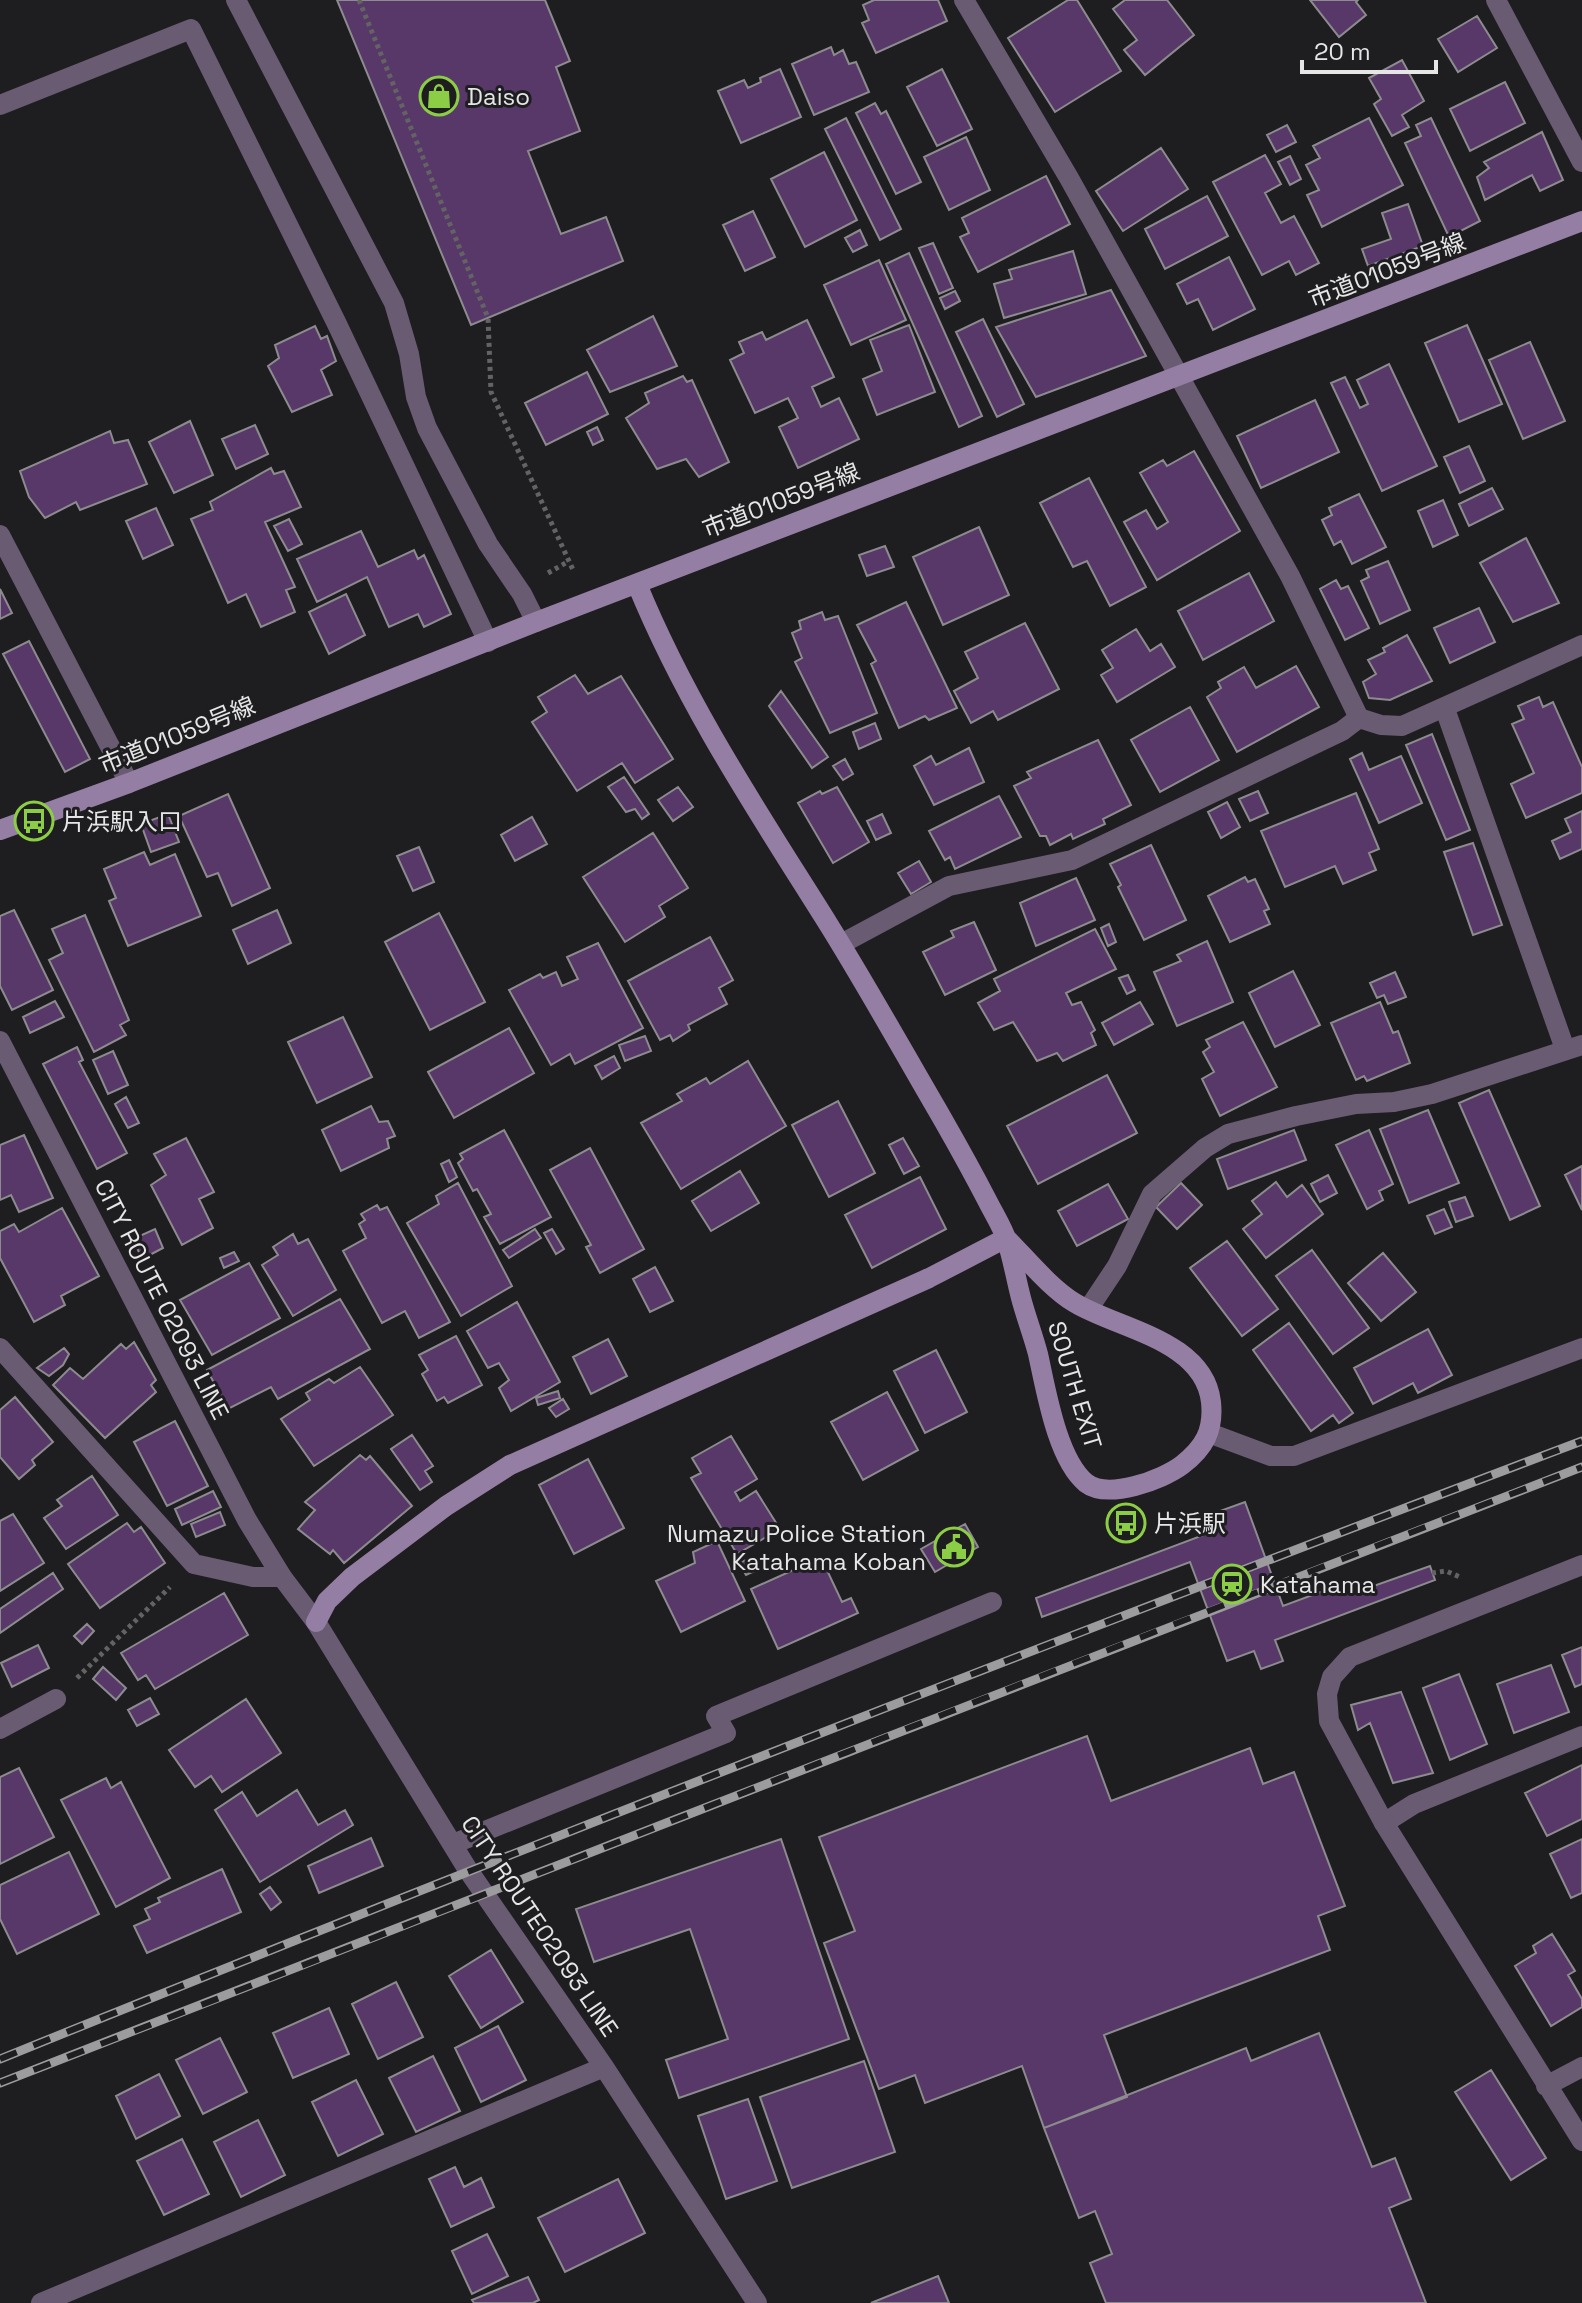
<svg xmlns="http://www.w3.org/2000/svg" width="1582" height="2303" viewBox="0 0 1582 2303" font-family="'Space Grotesk','Noto Sans JP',sans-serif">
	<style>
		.building { fill: #573869; stroke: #8c8b8e; stroke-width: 2 }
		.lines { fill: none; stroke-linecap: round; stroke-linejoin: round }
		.path { stroke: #646364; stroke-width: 5; stroke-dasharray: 4 4; stroke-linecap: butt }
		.lane { stroke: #695b72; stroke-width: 20 }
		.street { stroke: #695b72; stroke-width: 20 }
		.secondary { stroke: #947ea3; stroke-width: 20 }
		.rail-casing { stroke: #9c9b9d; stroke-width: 9 }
		.rail { stroke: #1e1d1f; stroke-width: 6; stroke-dasharray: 18; stroke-linecap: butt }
		.labels { text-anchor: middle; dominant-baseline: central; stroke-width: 6; stroke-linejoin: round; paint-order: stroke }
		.poi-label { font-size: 24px; fill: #e7e6e7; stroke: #1e1d1f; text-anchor: start }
		.street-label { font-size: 24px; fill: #e7e6e7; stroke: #1e1d1f }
	</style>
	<rect width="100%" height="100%" fill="#1e1d1f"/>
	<path class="building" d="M337 0H545L570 61 556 67 580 131 528 151 561 234 606 217 623 261 471 325Z
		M874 0H938L947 21 876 53 862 23 869 20 863 5Z
		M1068 0H1077L1121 71 1055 112 1008 38Z
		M1125 0H1167L1194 35 1145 75 1124 50 1137 40 1113 9Z
		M1310 0H1358L1356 2 1366 15 1339 37Z
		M1477 16 1497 48 1458 72 1438 39Z
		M831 47 834 55 843 50 849 64 856 62 869 92 814 115 792 64Z
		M1402 60 1424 101 1402 115 1409 127 1392 136 1374 104 1381 99 1369 78Z
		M780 69 801 117 741 143 718 91 744 80 748 88 761 82 760 78Z
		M942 69 972 129 937 146 907 87Z
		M1505 82 1525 123 1470 151 1450 109Z
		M875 103 881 114 886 111 921 182 896 194 856 113Z
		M846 118 901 229 880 240 825 129Z
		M1369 118 1403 185 1322 227 1307 195 1319 190 1306 165 1320 158 1313 146Z
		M1431 118 1480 221 1449 237 1405 143 1421 136 1416 125Z
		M1287 125 1296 142 1276 152 1267 135Z
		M1542 132 1563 180 1540 191 1532 175 1485 200 1477 177 1489 168 1484 162Z
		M966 137 990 190 949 210 924 157Z
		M1161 148 1188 189 1123 231 1096 191Z
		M824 152 857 220 805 247 771 179Z
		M1265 155 1281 184 1265 193 1281 223 1294 216 1319 263 1296 275 1289 261 1262 275 1213 182Z
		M1290 156 1301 179 1290 185 1278 162Z
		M1046 176 1070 224 978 272 960 237 969 233 962 218Z
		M1207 196 1228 236 1165 269 1145 229Z
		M1408 204 1423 246 1368 266 1362 249 1391 239 1382 213Z
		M753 211 775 257 745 271 723 225Z
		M860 230 867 245 853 252 845 238Z
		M933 243 953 288 939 294 919 248Z
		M1073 251 1086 294 1004 318 994 284 1012 279 1009 270Z
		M909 253 982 416 959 427 886 264Z
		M1229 257 1255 309 1213 330 1198 299 1187 304 1177 284Z
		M879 260 906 320 851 345 824 285Z
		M1111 290 1146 356 1036 397 996 327Z
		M955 291 960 301 945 309 940 298Z
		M653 316 677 366 610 392 587 350Z
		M983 319 1024 404 997 417 956 332Z
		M807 320 834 377 812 387 821 407 839 398 859 439 798 468 779 427 798 418 788 398 755 413 730 360 744 353 739 342 762 332 766 340Z
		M909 325 935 392 877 415 863 379 882 371 870 340Z
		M1467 325 1502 404 1459 422 1425 343Z
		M315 326 321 339 327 336 336 361 321 370 332 395 292 412 268 366 279 358 275 345Z
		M1530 342 1565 421 1523 439 1489 360Z
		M1389 364 1437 466 1382 491 1331 383 1345 377 1360 408 1368 404 1357 380Z
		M587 372 608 414 546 445 525 403Z
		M683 376 687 382 692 380 729 462 699 477 686 459 657 469 626 418 649 403 645 393Z
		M1315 400 1339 452 1261 488 1237 436Z
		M190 421 213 475 174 493 149 442Z
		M255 425 268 454 236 469 222 439Z
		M597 427 603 440 593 445 587 432Z
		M110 431 114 443 128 440 147 484 80 510 76 502 45 518 29 497 20 471Z
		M1469 446 1485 481 1460 493 1444 457Z
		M1194 451 1240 531 1157 580 1124 522 1146 510 1157 529 1168 522 1140 473 1163 460 1167 466Z
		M271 468 274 474 284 471 301 507 265 522 295 587 286 590 295 612 261 627 246 594 228 603 191 519 213 510 210 502Z
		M1089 478 1146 587 1110 606 1087 561 1073 567 1040 503Z
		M1492 488 1503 509 1469 526 1459 504Z
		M1359 494 1386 547 1352 564 1341 541 1334 545 1322 520 1332 515 1329 508Z
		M1443 500 1458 535 1433 547 1418 511Z
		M747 504 749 511 726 519 722 511Z
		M156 508 173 545 143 559 126 521Z
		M289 519 302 544 288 551 274 526Z
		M979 527 1009 595 943 625 913 557Z
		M361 531 378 567 414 550 418 559 424 555 451 614 424 627 418 614 389 627 367 577 317 602 297 559Z
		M1526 538 1559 603 1513 622 1480 563Z
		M885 546 894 567 867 576 859 555Z
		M1388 561 1410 610 1380 624 1361 581 1369 577 1366 570Z
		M1249 573 1274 621 1203 660 1178 611Z
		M1336 580 1341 589 1348 586 1369 628 1345 640 1320 589Z
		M0 589 12 613 0 619Z
		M346 594 365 635 329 654 309 612Z
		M906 602 957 708 929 720 925 716 899 728 871 664 876 661 857 625Z
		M1479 608 1495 642 1450 663 1434 628Z
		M822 612 825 620 838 616 877 713 830 733 795 662 802 658 792 633 801 629 799 621Z
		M1025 623 1059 689 998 720 993 711 971 723 954 691 978 678 965 652Z
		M1136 629 1150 651 1161 644 1175 667 1117 702 1101 675 1113 668 1102 650Z
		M1407 635 1432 681 1390 700 1369 698 1363 682 1376 674 1368 660 1385 652 1383 648Z
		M29 641 90 759 65 772 3 654Z
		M1296 666 1319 707 1237 752 1207 697 1221 688 1218 682 1244 667 1256 688Z
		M575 675 588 694 621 676 673 759 635 783 622 763 577 791 532 722 547 712 538 697Z
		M781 691 828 757 812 768 769 706Z
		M1539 697 1543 707 1553 702 1582 767V793L1526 818 1511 784 1534 773 1512 724 1524 719 1518 706Z
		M1190 707 1219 760 1160 792 1131 740Z
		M875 723 881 739 859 749 853 732Z
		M1432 734 1470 830 1446 840 1406 745Z
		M1098 740 1131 805 1103 819 1105 824 1073 839 1071 834 1050 845 1046 836H1040L1014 786 1031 778 1027 772Z
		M969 748 984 782 934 805 914 766 931 756 936 765Z
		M1362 753 1369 770 1401 756 1422 803 1379 823 1350 759Z
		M845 759 853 774 843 780 833 766Z
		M624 777 649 814 642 819 635 809 626 812 608 787Z
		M678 787 693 807 673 821 658 800Z
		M837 787 869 842 833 863 798 803 820 791 822 794Z
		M1258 791 1268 813 1250 821 1239 799Z
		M1356 793 1379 849 1369 853 1376 870 1343 884 1335 866 1285 887 1261 831Z
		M228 794 270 888 232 906 218 873 207 877 179 816Z
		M999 796 1021 837 955 869 950 857 945 860 929 831Z
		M1227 802 1240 827 1221 838 1208 812Z
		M1582 811V849L1560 859 1552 841 1571 832 1565 819Z
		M168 814 179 842 151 852 141 824Z
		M882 814 891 833 876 840 867 821Z
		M532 817 547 844 515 861 501 835Z
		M653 833 688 888 659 906 665 917 625 942 583 877Z
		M1473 843 1502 925 1473 935 1444 852Z
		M1151 845 1186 920 1144 940 1118 887 1121 885 1110 864Z
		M419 847 434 882 413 891 397 856Z
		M144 852 150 865 175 854 201 916 128 946 109 901 116 898 104 869Z
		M919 861 931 882 911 894 898 873Z
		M1245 877 1248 882 1255 879 1269 909 1264 911 1270 924 1230 942 1208 896Z
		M1076 878 1095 920 1036 946 1020 903Z
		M14 910 53 990 12 1010 0 986V916Z
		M277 910 291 943 248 964 233 930Z
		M439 913 485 1002 430 1030 385 942Z
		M85 915 129 1020 120 1025 126 1035 94 1052 49 960 63 953 52 929Z
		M974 922 996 970 945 995 923 952 954 937 951 931Z
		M1109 924 1116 942 1108 946 1101 928Z
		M1095 929 1116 969 1066 993 1072 1005 1081 1002 1095 1030 1091 1033 1096 1045 1063 1061 1057 1053 1037 1061 1013 1022 994 1030 978 1003 1000 991 994 979Z
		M710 937 733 980 719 988 727 1004 688 1025 690 1030 673 1041 670 1035 660 1040 628 981Z
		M1207 941 1233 1002 1177 1026 1154 972 1181 961 1177 955Z
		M598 943 643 1028 575 1064 570 1054 551 1065 509 990 540 974 543 978 556 972 562 986 578 979 567 957Z
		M1293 971 1320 1025 1275 1047 1249 993Z
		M1395 972 1406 997 1388 1004 1384 995 1377 998 1370 983Z
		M1128 975 1135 990 1127 994 1119 978Z
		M55 1001 64 1017 30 1033 23 1017Z
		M1140 1002 1153 1024 1114 1045 1102 1023Z
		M1380 1002 1393 1033 1398 1031 1410 1063 1367 1081 1364 1076 1356 1080 1331 1023Z
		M343 1017 372 1077 317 1103 288 1042Z
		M1243 1022 1277 1087 1220 1116 1202 1079 1214 1072 1203 1052 1210 1047 1206 1040Z
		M509 1028 534 1073 454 1118 428 1072Z
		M645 1036 651 1051 625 1061 619 1045Z
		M77 1047 83 1060 79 1062 127 1153 97 1169 43 1064Z
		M113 1051 128 1085 108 1094 93 1060Z
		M614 1056 620 1068 602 1079 595 1066Z
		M748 1061 786 1126 681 1189 641 1123 682 1101 677 1094 706 1078 710 1084Z
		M1107 1075 1137 1133 1038 1184 1007 1126Z
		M1489 1090 1540 1206 1510 1220 1459 1103Z
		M126 1097 139 1123 128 1128 115 1104Z
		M838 1101 875 1173 829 1197 792 1125Z
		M371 1106 379 1122 388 1121 395 1136 387 1139 389 1148 341 1171 322 1130Z
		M1428 1110 1459 1183 1409 1203 1380 1129Z
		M504 1130 551 1217 500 1244 484 1217 491 1214 477 1189 473 1191 458 1163 463 1159 460 1154Z
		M1294 1130 1306 1160 1228 1189 1217 1159Z
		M1369 1130 1393 1184 1379 1191 1383 1200 1367 1209 1336 1145Z
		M24 1135 53 1198 19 1212 11 1195 0 1200V1145Z
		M186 1138 214 1192 199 1199 213 1228 182 1245 151 1185 166 1175 154 1154Z
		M903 1138 919 1166 904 1174 889 1145Z
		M590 1148 644 1249 600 1273 586 1247 591 1245 550 1170Z
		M449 1160 457 1177 449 1182 441 1164Z
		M1582 1166V1210L1565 1175Z
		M740 1171 759 1203 711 1231 692 1201Z
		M1328 1175 1337 1193 1320 1202 1311 1184Z
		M920 1177 946 1229 872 1268 845 1215Z
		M1276 1182 1287 1197 1302 1185 1323 1214 1266 1258 1243 1229 1262 1214 1252 1201Z
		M458 1183 512 1286 461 1316 407 1223 439 1204 436 1196Z
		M1181 1183 1202 1205 1177 1229 1156 1207Z
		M1108 1184 1128 1219 1077 1246 1058 1211Z
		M1465 1197 1473 1216 1456 1222 1449 1202Z
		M377 1205 380 1210 387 1207 450 1322 419 1338 405 1311 382 1323 343 1251 366 1238 359 1224 365 1220 361 1214Z
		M62 1208 99 1276 61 1296 65 1305 34 1322 0 1258V1231L14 1224 19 1232Z
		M1444 1209 1452 1227 1435 1234 1427 1216Z
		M155 1229 163 1248 142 1259 133 1239Z
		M535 1229 541 1238 509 1258 503 1250Z
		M552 1229 564 1249 556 1254 544 1233Z
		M293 1234 298 1244 308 1239 336 1290 293 1316 262 1265 278 1255 273 1247Z
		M1227 1241 1278 1309 1242 1336 1190 1268Z
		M1312 1250 1369 1328 1333 1354 1276 1276Z
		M234 1252 239 1261 224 1268 220 1258Z
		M1383 1253 1416 1292 1381 1321 1348 1283Z
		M249 1263 280 1318 212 1355 180 1300Z
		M655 1267 673 1301 650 1312 633 1279Z
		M340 1299 370 1349 278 1399 271 1387 228 1409 207 1370Z
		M517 1302 560 1382 511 1411 499 1388 509 1380 499 1363 488 1368 467 1331Z
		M1289 1323 1353 1413 1339 1423 1333 1415 1311 1431 1253 1350Z
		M1428 1329 1452 1375 1418 1393 1413 1383 1373 1404 1354 1368Z
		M456 1336 482 1385 448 1403 444 1397 437 1401 422 1374 428 1370 419 1355Z
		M608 1339 627 1376 591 1394 573 1357Z
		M134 1342 156 1380 151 1385 156 1392 105 1438 53 1385 70 1368 83 1379 121 1344 126 1349Z
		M64 1348 69 1354 63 1365 49 1376 37 1368Z
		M936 1350 967 1412 925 1433 894 1371Z
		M360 1367 393 1415 314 1466 281 1419 310 1400 306 1393 329 1379 334 1383Z
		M558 1391 560 1398 538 1405 536 1398Z
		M887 1392 918 1450 863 1480 831 1422Z
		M15 1397 53 1442 32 1460 35 1465 19 1479 0 1457V1410Z
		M563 1399 569 1409 556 1417 549 1408Z
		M175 1421 208 1486 167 1506 134 1442Z
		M412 1435 433 1466 425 1471 432 1482 420 1490 391 1449Z
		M731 1436 757 1479 735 1492 740 1501 756 1491 780 1529 737 1554 691 1478 701 1473 692 1458Z
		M360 1455 366 1460 370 1456 412 1506 344 1563 333 1550 330 1554 298 1529 315 1510 305 1502Z
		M588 1459 624 1528 574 1554 539 1485Z
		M92 1476 118 1515 66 1549 44 1518 62 1506 57 1500Z
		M213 1491 221 1507 182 1525 175 1509Z
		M1245 1502 1283 1606 1350 1581 1354 1593 1430 1566 1435 1580 1275 1640 1283 1661 1261 1669 1254 1651 1227 1661 1190 1562 1042 1617 1036 1598 1201 1536 1195 1520Z
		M220 1512 225 1525 196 1537 191 1524Z
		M13 1514 44 1563 0 1591V1521Z
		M127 1523 134 1532 141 1527 165 1563 100 1608 68 1564Z
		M965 1524 978 1547 935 1572 921 1549Z
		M717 1541 745 1601 681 1632 656 1581 695 1563 693 1552Z
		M751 1558 757 1570 746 1575 739 1563Z
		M811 1562 816 1572 826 1568 842 1602 851 1598 858 1613 778 1649 751 1589Z
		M53 1573 63 1589 0 1633V1609Z
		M224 1593 248 1635 155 1689 146 1675 138 1680 121 1653Z
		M87 1624 94 1631 82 1644 74 1636Z
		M38 1645 49 1668 12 1687 1 1663Z
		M1582 1647V1684L1575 1687 1562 1655Z
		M1551 1665 1569 1712 1514 1733 1497 1684Z
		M103 1667 126 1688 116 1700 93 1679Z
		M1459 1674 1487 1744 1450 1760 1423 1688Z
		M1401 1692 1433 1773 1393 1783 1370 1723 1358 1730 1351 1705Z
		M150 1698 159 1714 137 1726 128 1710Z
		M246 1699 281 1753 222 1792 211 1776 195 1787 169 1750Z
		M1087 1736 1111 1801 1250 1748 1263 1784 1294 1772 1345 1906 1318 1916 1330 1950 1104 2035 1127 2097 1044 2128 1022 2066 925 2103 915 2075 879 2089 824 1943 855 1931 819 1837Z
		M1582 1765V1819L1547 1836 1525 1793Z
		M19 1768 54 1837 0 1864V1777Z
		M106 1778 111 1788 121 1782 170 1878 116 1907 61 1800Z
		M297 1790 318 1825 345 1810 353 1825 260 1882 215 1810 242 1792 257 1816Z
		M371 1838 383 1866 319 1893 308 1866Z
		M781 1839 849 2039 679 2098 666 2060 728 2039 690 1929 594 1962 576 1909Z
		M1582 1839V1893L1571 1898 1550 1854Z
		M69 1852 99 1914 17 1954 0 1919V1885Z
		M222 1869 241 1912 147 1953 134 1926 150 1919 145 1909 160 1902 158 1898Z
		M270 1887 281 1902 271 1910 260 1894Z
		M1552 1934 1575 1971 1568 1975 1582 1999V2007L1551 2026 1515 1966 1536 1953 1533 1946Z
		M491 1950 523 2002 481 2028 449 1976Z
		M396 1982 423 2037 378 2059 352 2004Z
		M329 2008 349 2054 293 2078 273 2033Z
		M498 2026 526 2080 481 2102 455 2048Z
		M1319 2033 1372 2167 1395 2158 1411 2199 1389 2208 1426 2303H1106L1090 2263 1112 2254 1095 2211 1079 2218 1044 2128 1246 2048 1251 2061Z
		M220 2038 247 2092 203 2114 176 2060Z
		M433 2056 460 2111 416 2132 389 2078Z
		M864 2061 895 2152 792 2188 760 2097Z
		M1491 2070 1546 2158 1511 2180 1455 2092Z
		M159 2074 180 2116 136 2139 116 2096Z
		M356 2080 383 2134 338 2156 312 2102Z
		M748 2099 777 2181 726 2199 698 2116Z
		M258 2120 285 2175 241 2197 214 2142Z
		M182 2139 209 2194 164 2215 137 2161Z
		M455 2167 464 2187 481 2178 494 2207 451 2227 429 2179Z
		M618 2179 645 2233 565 2272 538 2218Z
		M487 2234 508 2276 472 2294 452 2251Z
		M938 2276 949 2303H871Z
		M528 2277 539 2300 533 2303H474L472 2300Z"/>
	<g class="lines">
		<path class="path" d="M359 0 488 318 491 392 574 572
			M548 573 569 561
			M1432 1573 1446 1571 1460 1577
			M77 1678 170 1587"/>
		<path class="lane" d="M236 0 394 303 409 354 416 397 427 428 488 544 522 594 536 622
			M964 0 1069 178 1290 576 1359 718
			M0 105 191 29 336 322 488 642
			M0 535 129 783
			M1445 709 1565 1049
			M0 1348 194 1564 253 1577H282
			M1209 1433 1271 1456H1294L1582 1348
			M0 1729 56 1699
			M1384 1823 1414 1804 1582 1736
			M453 1844 726 1733 716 1716 992 1602"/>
		<path class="street" d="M1496 0 1582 162
			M841 944 949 886 1072 860 1342 731 1359 718 1381 725 1402 726 1582 645
			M0 1041 247 1520 282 1577 316 1622 468 1870 604 2067 757 2303
			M1089 1308 1117 1266 1152 1194 1205 1148 1228 1134 1296 1116 1356 1104 1394 1102 1432 1094 1582 1045
			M1582 1565 1350 1657 1332 1677 1327 1694 1329 1721 1384 1823 1582 2141
			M1546 2086 1582 2067
			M41 2303 604 2067"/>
		<path class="secondary" d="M637 584C686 704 758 812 827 922 867 986 904 1053 942 1118 958 1146 973 1173 988 1202 994 1214 1003 1228 1007 1241 1013 1260 1016 1279 1021 1298 1026 1317 1033 1335 1038 1354 1046 1390 1057 1459 1086 1483 1108 1500 1162 1480 1182 1465 1204 1448 1214 1431 1211 1402 1204 1340 1118 1329 1075 1303 1051 1289 1026 1258 1006 1238
			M0 830 129 783 536 622 1582 221
			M316 1622 327 1601 352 1577 446 1506 510 1465 929 1278 1006 1238"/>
		<g class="rail-casing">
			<path id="rail" d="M0 2059C525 1847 1052 1641 1582 1441
				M0 2083C528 1879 1053 1669 1582 1467"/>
		</g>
		<use href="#rail" class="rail"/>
	</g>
	<defs>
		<g id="shop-ring" transform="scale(2)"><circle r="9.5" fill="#1e1d1f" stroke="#8bce46" stroke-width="1.5"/><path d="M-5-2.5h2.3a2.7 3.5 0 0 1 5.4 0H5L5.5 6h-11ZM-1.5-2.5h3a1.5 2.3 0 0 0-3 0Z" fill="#8bce46"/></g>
		<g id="bus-ring" transform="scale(2)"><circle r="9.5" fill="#1e1d1f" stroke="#8bce46" stroke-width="1.5"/><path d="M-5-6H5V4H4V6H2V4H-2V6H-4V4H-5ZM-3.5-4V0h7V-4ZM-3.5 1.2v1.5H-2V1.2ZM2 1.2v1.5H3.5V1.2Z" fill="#8bce46"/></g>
		<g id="civic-ring" transform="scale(2)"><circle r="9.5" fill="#1e1d1f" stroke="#8bce46" stroke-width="1.5"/><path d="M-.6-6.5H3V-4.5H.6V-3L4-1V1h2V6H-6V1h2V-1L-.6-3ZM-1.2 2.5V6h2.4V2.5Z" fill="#8bce46"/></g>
		<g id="station-ring" transform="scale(2)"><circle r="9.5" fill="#1e1d1f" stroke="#8bce46" stroke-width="1.5"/><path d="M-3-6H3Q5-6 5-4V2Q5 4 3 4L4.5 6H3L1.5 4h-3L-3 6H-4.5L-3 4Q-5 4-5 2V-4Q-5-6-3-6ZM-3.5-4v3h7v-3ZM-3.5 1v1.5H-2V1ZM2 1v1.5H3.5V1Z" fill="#8bce46"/></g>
	</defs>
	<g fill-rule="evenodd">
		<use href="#shop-ring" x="439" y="96"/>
		<use href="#bus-ring" x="34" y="821"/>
		<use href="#bus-ring" x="1126" y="1523"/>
		<use href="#civic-ring" x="954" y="1547"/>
		<use href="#station-ring" x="1232" y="1584"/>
	</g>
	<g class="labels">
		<g class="poi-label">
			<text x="467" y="96">Daiso</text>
			<text x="62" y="821">片浜駅入口</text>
			<text x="1154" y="1523">片浜駅</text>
			<text x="926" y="1533" text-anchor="end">Numazu Police Station<tspan x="926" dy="28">Katahama Koban</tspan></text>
			<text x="1260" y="1584">Katahama</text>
		</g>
		<g class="street-label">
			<text transform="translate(1387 270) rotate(-21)">市道01059号線</text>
			<text transform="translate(781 500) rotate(-21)">市道01059号線</text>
			<text transform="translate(177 735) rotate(-22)">市道01059号線</text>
			<text transform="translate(162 1299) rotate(63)">CITY ROUTE 02093 LINE</text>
			<text transform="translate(1075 1385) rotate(73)">SOUTH EXIT</text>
			<text transform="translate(540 1926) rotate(56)">CITY ROUTE02093 LINE</text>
		</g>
	</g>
	<path d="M1302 60v12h134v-12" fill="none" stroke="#e7e6e7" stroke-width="4"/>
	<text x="1314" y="60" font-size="24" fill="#e7e6e7" stroke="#1e1d1f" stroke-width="6" paint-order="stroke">20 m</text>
</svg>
